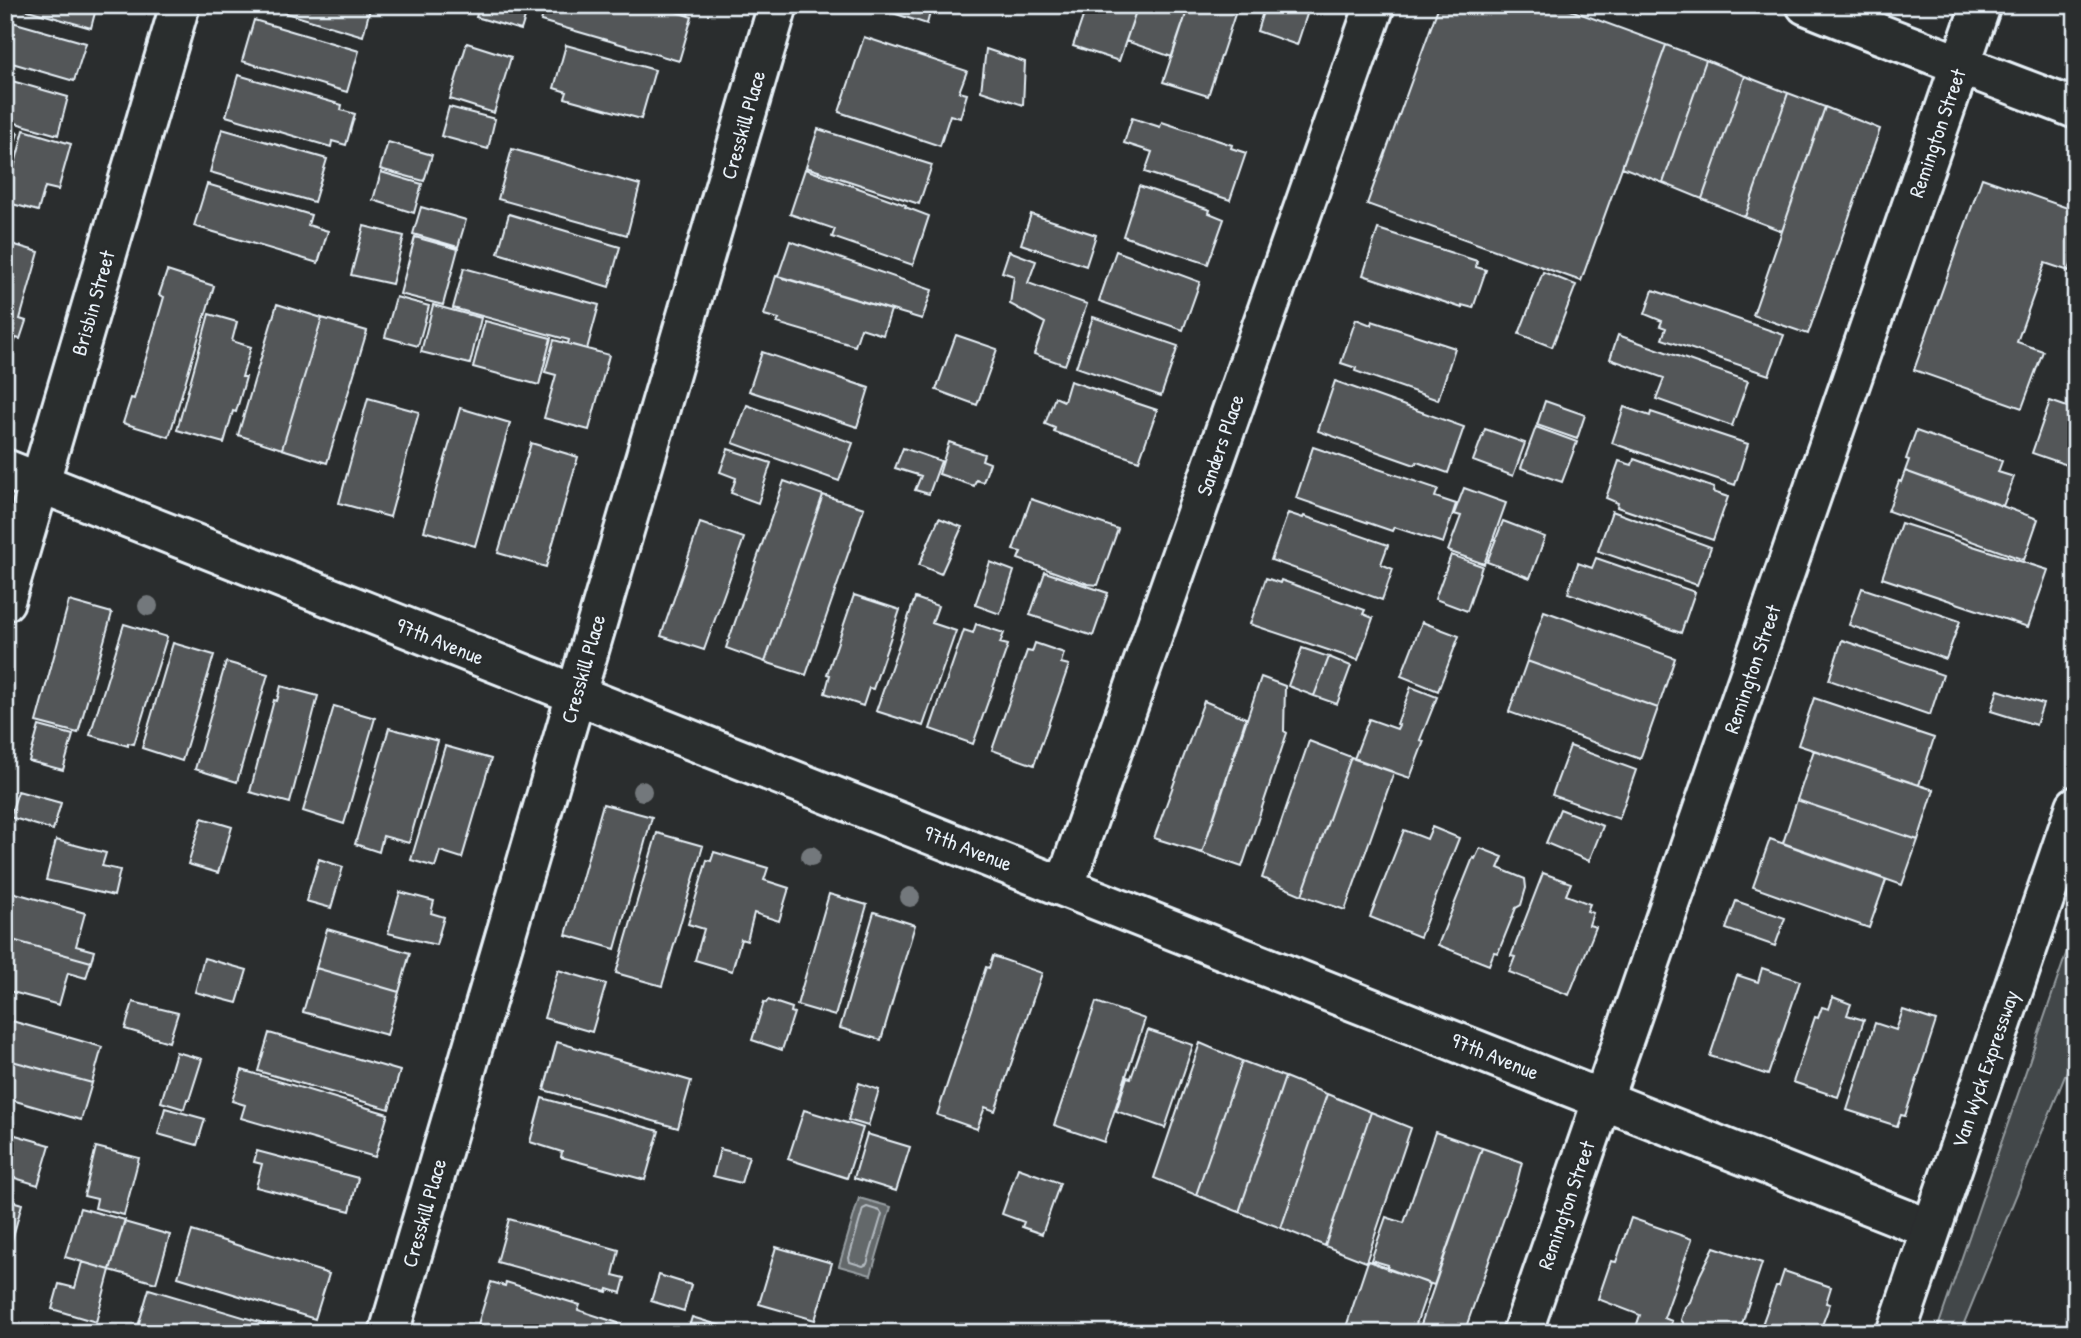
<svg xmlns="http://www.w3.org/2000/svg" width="2081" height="1338" viewBox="0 0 2081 1338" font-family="'Patrick Hand',sans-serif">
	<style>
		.green { fill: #424648; stroke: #959ca0; stroke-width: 2 }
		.water { fill: #63686b; stroke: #989fa3; stroke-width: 2 }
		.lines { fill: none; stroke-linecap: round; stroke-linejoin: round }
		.shore { stroke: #b3bac0; stroke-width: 2 }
		.building { fill: #535759; stroke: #e8f1f8; stroke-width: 2 }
		.minor-casing { stroke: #e8f1f8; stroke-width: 44 }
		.major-casing { stroke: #e8f1f8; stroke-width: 44 }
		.minor { stroke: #2a2d2e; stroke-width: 38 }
		.major { stroke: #2a2d2e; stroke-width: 38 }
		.tree { fill: #73787b }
		.labels { text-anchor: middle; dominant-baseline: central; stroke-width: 5; stroke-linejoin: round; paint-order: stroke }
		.street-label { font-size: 21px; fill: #e8f1f8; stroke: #2a2d2e }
	</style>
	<rect width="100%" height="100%" fill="#2a2d2e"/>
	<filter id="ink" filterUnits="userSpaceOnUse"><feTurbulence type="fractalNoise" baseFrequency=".0143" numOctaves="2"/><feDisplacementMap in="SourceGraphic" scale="14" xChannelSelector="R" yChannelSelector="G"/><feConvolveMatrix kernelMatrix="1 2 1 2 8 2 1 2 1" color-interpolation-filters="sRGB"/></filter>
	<g filter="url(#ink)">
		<path class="green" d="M2076 925V1049L1960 1333H1936Z"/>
		<path class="water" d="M859 1198 891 1207 871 1275 839 1266Z"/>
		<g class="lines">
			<path class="shore" d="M867 1207 880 1211 882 1214 867 1264 863 1266 850 1262 849 1258 863 1209Z"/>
		</g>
		<path class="building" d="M10 5H97L91 28Z
			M259 5H371L363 36Z
			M455 5H477L476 11Z
			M480 5H529L521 30 476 17Z
			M546 5H654L692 17 679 61 541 21Z
			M654 5H691L688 15Z
			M868 5H932L927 24Z
			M1087 5H1138L1119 61 1073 46Z
			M1138 5H1189L1172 57 1126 41Z
			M1189 5H1238L1208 96 1163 82Z
			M1265 5H1310L1297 45 1257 31Z
			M1439 5H1557L1666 45 1581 281 1367 204Z
			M5 20 86 43 74 81 5 61Z
			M254 20 359 51 347 92 242 61Z
			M864 37 967 71 959 92 967 94 960 118 950 115 940 146 839 112Z
			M467 43 511 57 494 113 450 99Z
			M566 45 655 70 641 119 565 98 567 92 554 88Z
			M1666 45 1706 60 1663 183 1622 167Z
			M986 49 1025 62 1023 105 981 91Z
			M1706 60 1745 76 1702 199 1663 183Z
			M238 75 342 105 341 110 355 114 346 145 332 141 331 147 226 116Z
			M1745 76 1788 93 1745 217 1702 199Z
			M5 79 68 97 58 135 5 120Z
			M1788 93 1825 107 1782 231 1745 217Z
			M449 107 495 119 488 149 441 136Z
			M1825 107 1880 129 1808 334 1753 315Z
			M1132 118 1160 127 1162 122 1232 145 1231 148 1246 153 1230 200 1145 172 1152 152 1124 143Z
			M5 129 18 133 5 175Z
			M222 129 327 159 314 202 210 172Z
			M818 129 932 165 919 204 806 167Z
			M24 130 71 144 58 190 45 187 38 211 5 202Z
			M388 142 432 155 424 181 380 169Z
			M512 149 640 185 627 235 498 199Z
			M805 169 906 205 905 207 929 216 913 265 832 237 835 229 790 214Z
			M381 172 422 184 414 213 373 200Z
			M1982 178 2076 211V251L2069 271 2045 263 2017 342 2043 351 2022 408 1914 370Z
			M207 184 311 215 308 225 328 231 318 263 194 226Z
			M1139 186 1210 210 1209 213 1224 219 1208 264 1123 236Z
			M421 207 466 220 458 247 413 234Z
			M509 214 620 247 609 287 498 253Z
			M1031 214 1096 235 1086 266 1021 244Z
			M364 226 404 236 392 284 351 275Z
			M1378 229 1477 261 1476 267 1486 270 1473 308 1462 305V308L1363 275Z
			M415 237 458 249 443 305 400 294Z
			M790 241 932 290 922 319 778 276Z
			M5 242 39 252 20 319 26 321 20 339 16 338 8 363H5Z
			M1009 251 1036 261 1028 283 1087 304 1065 365 1034 354 1045 323 1010 304 1014 276 1002 272Z
			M1116 251 1200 282 1183 330 1099 301Z
			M464 268 599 305 587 349 568 344 569 340 453 308Z
			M167 271 214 286 169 437 123 423 131 398 134 399 164 297 159 295Z
			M1543 272 1576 285 1552 347 1519 334Z
			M776 276 891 310 883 335 861 328 855 346 777 323 779 319 764 315Z
			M1653 290 1784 335 1769 375 1662 339 1666 328 1660 326 1662 321 1645 314Z
			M396 297 429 306 418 346 385 337Z
			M277 304 322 318 282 449 238 435Z
			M433 305 481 318 470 364 421 352Z
			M209 314 237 322 232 341 251 347 242 377H246L236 412 233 411 224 443 177 430Z
			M1093 317 1178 346 1161 396 1076 367Z
			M322 318 367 331 327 463 282 449Z
			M1356 319 1371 325 1372 321 1455 348 1438 400 1355 371 1356 368 1341 363Z
			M485 321 551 338 539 385 473 367Z
			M956 335 997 349 977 405 936 390Z
			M1618 335 1748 381 1732 426 1656 399 1664 378 1610 359Z
			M554 340 609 355 589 430 544 418 556 375 545 372Z
			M762 352 869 388 857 427 749 391Z
			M1070 381 1157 410 1139 461 1054 432 1055 428 1045 424 1055 397 1064 401Z
			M1335 381 1464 427 1448 473 1417 462 1415 465 1318 431Z
			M368 398 419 412 390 517 339 503Z
			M1545 401 1585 415 1577 439 1537 425Z
			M2050 401 2076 410V468L2032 453Z
			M747 405 853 443 839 481 733 443Z
			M1624 407 1650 416 1651 412 1748 444 1735 485 1612 443Z
			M460 408 510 423 475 546 424 531Z
			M1536 427 1577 442 1562 482 1521 468Z
			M1485 429 1525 443 1513 476 1473 461Z
			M1916 431 2002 461 1998 472 2014 477 2003 506 1905 471 1909 460 1906 459Z
			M949 442 984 454 982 460 990 463 983 482 976 480 974 486 939 474Z
			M531 443 578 457 546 567 498 553Z
			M1313 447 1438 489 1435 497 1456 504 1443 543 1394 527 1392 531 1296 498Z
			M903 448 941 461 929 494 915 490 921 476 895 468Z
			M728 449 771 463 758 503 731 493 736 478 720 472Z
			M1634 459 1714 488 1713 492 1728 497 1713 540 1617 507 1618 503 1606 498 1619 461 1632 465Z
			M1905 471 2038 519 2024 560 1888 511 1899 481 1901 482Z
			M784 481 823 495 765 662 726 648Z
			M1464 488 1506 503 1484 564 1448 551 1461 516 1454 514Z
			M823 495 864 508 806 675 765 662Z
			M1031 499 1118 529 1098 585 1088 584 1018 559 1021 552 1013 550Z
			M1612 511 1711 547 1697 585 1598 551Z
			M1288 513 1303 518 1304 516 1388 545 1381 564 1393 569 1382 600 1271 560Z
			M939 518 962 527 941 574 919 565Z
			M1503 521 1545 537 1530 578 1487 562Z
			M700 523 744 538 704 650 661 636Z
			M1901 523 2048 570 2028 627 1882 578Z
			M1451 555 1482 566 1467 611 1435 599Z
			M1596 558 1695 592 1681 633 1568 593 1578 563 1592 568Z
			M990 562 1014 571 1000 614 975 605Z
			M1045 572 1108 593 1093 636 1030 615Z
			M1266 578 1280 583 1281 580 1365 610 1363 614 1373 618 1358 660 1250 624Z
			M1862 588 1960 621 1946 659 1849 625Z
			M854 595 900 610 873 689 869 688 863 706 825 693 830 675 827 674Z
			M915 598 938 606 932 623 956 631 923 726 876 711Z
			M69 601 112 613 78 733 36 722Z
			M1544 611 1675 658 1658 708 1527 661Z
			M1422 622 1459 636 1438 691 1401 676Z
			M124 624 167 637 134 744 128 743V746L90 735Z
			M976 624 1004 633 1000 643 1008 645 973 744 930 729 964 630 973 633Z
			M1842 640 1943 675 1930 715 1829 680Z
			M173 643 214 655 182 761 142 748Z
			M1035 643 1064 653 1061 663 1069 665 1034 765 992 750 1027 651 1032 652Z
			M1302 648 1329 657 1314 696 1288 686Z
			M1329 657 1351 666 1337 704 1314 696Z
			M1527 661 1658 708 1640 759 1509 712Z
			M226 662 268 674 237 782 195 769Z
			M1261 677 1285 686 1284 731 1287 733 1242 867 1202 853Z
			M281 686 318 696 290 803 250 792 274 700 277 701Z
			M1411 687 1437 697 1420 740 1424 741 1410 778 1354 759 1369 719 1397 729 1399 725 1397 724Z
			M1998 690 2043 704 2036 725 1991 711Z
			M1814 698 1934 738 1919 785 1798 745Z
			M1204 701 1246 718 1202 853 1154 838Z
			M334 706 375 718 344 824 303 811Z
			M39 726 73 735 63 770 29 761Z
			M389 728 438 741 409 843 383 836 379 852 355 844Z
			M1309 741 1351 757 1302 895 1262 878Z
			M445 746 491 759 462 858 440 851 435 867 411 860Z
			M1570 746 1636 770 1619 819 1552 795Z
			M1814 750 1934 790 1918 840 1797 800Z
			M1351 757 1394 772 1345 910 1302 895Z
			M18 791 61 803 53 830 10 817Z
			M1797 800 1918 840 1902 885 1783 843Z
			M603 804 652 817 615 949 566 935Z
			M1560 809 1603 826 1589 861 1546 843Z
			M202 818 232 827 218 873 188 864Z
			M1432 827 1459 838 1420 937 1370 917 1404 830 1427 839Z
			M657 833 703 846 662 986 616 973Z
			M1770 839 1886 880 1869 928 1753 887Z
			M56 840 106 853 102 866 120 870 114 896 46 880Z
			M1480 848 1503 857 1498 868 1525 879 1526 888 1521 905 1516 908 1498 953 1494 952 1489 965 1438 945 1473 858 1475 859Z
			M714 852 768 868 764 880 789 888 779 921 754 913 747 941 741 939 732 971 695 960 704 929 688 924 707 860 711 861Z
			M319 859 343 867 331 908 306 901Z
			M1543 873 1571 883 1566 895 1590 904 1587 911 1593 913 1589 925 1596 927 1569 995 1509 972 1515 957 1511 956Z
			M5 890 85 913 76 946 94 951 91 962 5 938Z
			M400 892 434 901 431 913 444 917 436 945 388 933Z
			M829 894 867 905 835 1016 797 1005Z
			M1736 901 1785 918 1775 946 1726 929Z
			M874 912 915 925 881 1040 840 1028Z
			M327 929 410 953 399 992 316 968Z
			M5 938 91 962 86 978 68 973 59 1005 5 990Z
			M993 956 1042 973 995 1111 985 1107 977 1129 937 1115 986 967 989 968Z
			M204 958 247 970 237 1003 195 992Z
			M316 968 399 992 387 1035 303 1012Z
			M1762 968 1800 981 1768 1075 1710 1056 1737 975 1758 982Z
			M558 970 606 984 592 1032 544 1018Z
			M1833 997 1851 1004 1847 1015 1864 1020 1838 1097 1793 1082 1815 1017 1818 1018 1822 1007 1829 1009Z
			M768 1000 792 1008 791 1012 794 1013 782 1050 752 1040 764 1002 766 1003Z
			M133 1002 178 1013 169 1042 125 1029Z
			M1096 1002 1145 1019 1104 1142 1054 1125Z
			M1903 1010 1936 1021 1905 1116 1901 1115 1897 1126 1847 1110 1875 1023 1896 1030Z
			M5 1019 102 1047 92 1083 5 1059Z
			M1148 1030 1193 1045 1165 1128 1116 1111 1127 1077 1131 1078Z
			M269 1033 400 1071 389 1109 258 1071Z
			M557 1042 691 1081 678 1128 544 1090Z
			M1200 1043 1242 1061 1196 1195 1154 1178Z
			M176 1052 202 1059 189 1100 187 1099 184 1109 161 1102Z
			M5 1059 92 1083 81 1120 5 1098Z
			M1242 1061 1285 1077 1239 1212 1196 1195Z
			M242 1070 388 1114 375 1157 241 1118 245 1105 232 1101Z
			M1285 1077 1327 1094 1281 1228 1239 1212Z
			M859 1083 879 1090 868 1126 848 1120Z
			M1327 1094 1371 1112 1325 1246 1281 1228Z
			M542 1098 659 1131 645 1180 561 1157 562 1152 530 1142Z
			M165 1108 205 1119 197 1145 158 1134Z
			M804 1110 863 1128 847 1178 788 1159Z
			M1371 1112 1411 1128 1366 1262 1325 1246Z
			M5 1132 50 1145 38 1185 5 1175Z
			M1435 1132 1482 1148 1434 1285 1387 1269 1388 1265 1371 1260 1386 1217 1404 1223Z
			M867 1134 910 1147 896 1191 854 1178Z
			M96 1147 139 1158 124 1215 95 1208 97 1199 84 1196Z
			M1482 1148 1522 1162 1518 1178 1464 1333H1418Z
			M720 1149 749 1156 741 1183 713 1176Z
			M257 1151 358 1178 350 1211 256 1187 262 1164 254 1162Z
			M1018 1168 1060 1183 1042 1234 1022 1227 1024 1222 1002 1214Z
			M5 1199 22 1204 12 1240 5 1238Z
			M80 1208 125 1220 110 1270 65 1257Z
			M1631 1218 1692 1239 1664 1318 1672 1321 1668 1333H1634L1640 1315 1598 1299 1611 1261 1616 1262Z
			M509 1219 619 1250 613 1275 625 1278 621 1293 608 1289 607 1292 497 1262Z
			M124 1222 170 1235 156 1283 110 1270Z
			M192 1231 329 1274 315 1319 178 1277Z
			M5 1238 12 1240 5 1261Z
			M776 1247 832 1263 815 1320 759 1304Z
			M1714 1247 1762 1263 1739 1333H1682L1685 1325 1681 1320 1685 1307 1690 1302 1700 1275Z
			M1368 1261 1430 1284 1415 1327H1413L1410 1333H1344Z
			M82 1262 110 1270 96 1322 52 1309 59 1284 75 1288Z
			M1784 1271 1831 1287 1826 1303 1830 1304 1819 1333H1759L1776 1286H1779Z
			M659 1275 691 1285 684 1311 651 1301Z
			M491 1282 505 1286 506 1282 580 1305 578 1310 618 1323 615 1333H490L491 1329 478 1324Z
			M149 1289 270 1325 297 1333H136Z
			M692 1317 744 1333H687Z"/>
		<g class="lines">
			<g class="minor-casing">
				<path id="minor" d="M1806 5C1895 41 1986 74 2076 109
					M5 469 1930 1229
					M5 601 180 5
					M1065 885 1375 5
					M389 1333 778 5
					M1522 1333 1981 5"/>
			</g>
			<g class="major-casing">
				<path id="major" d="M1896 1333 2076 806"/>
			</g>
			<use href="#minor" class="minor"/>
			<use href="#major" class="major"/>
		</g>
		<g class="tree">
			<circle cx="148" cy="606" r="10"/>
			<circle cx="642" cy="791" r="10"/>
			<circle cx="811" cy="856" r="10"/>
			<circle cx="910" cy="897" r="10"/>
		</g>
	</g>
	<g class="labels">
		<g class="street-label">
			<text transform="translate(743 125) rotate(-74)">Cresskill Place</text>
			<text transform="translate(1937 133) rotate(-71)">Remington Street</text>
			<text transform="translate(93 303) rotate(-74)">Brisbin Street</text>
			<text transform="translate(1220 445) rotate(-71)">Sanders Place</text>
			<text transform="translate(440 641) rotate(22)">97th Avenue</text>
			<text transform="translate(583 669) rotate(-74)">Cresskill Place</text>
			<text transform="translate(1752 669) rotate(-71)">Remington Street</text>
			<text transform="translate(968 848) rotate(21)">97th Avenue</text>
			<text transform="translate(1495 1056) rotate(22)">97th Avenue</text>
			<text transform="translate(1985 1069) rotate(-71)">Van Wyck Expressway</text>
			<text transform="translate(1566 1205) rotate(-71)">Remington Street</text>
			<text transform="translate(424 1213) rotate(-74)">Cresskill Place</text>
		</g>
	</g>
	<rect width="2081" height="1338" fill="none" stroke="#2a2d2e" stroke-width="28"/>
	<rect x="14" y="14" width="2053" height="1310" fill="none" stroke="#e8f1f8" stroke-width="2.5" filter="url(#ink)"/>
</svg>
